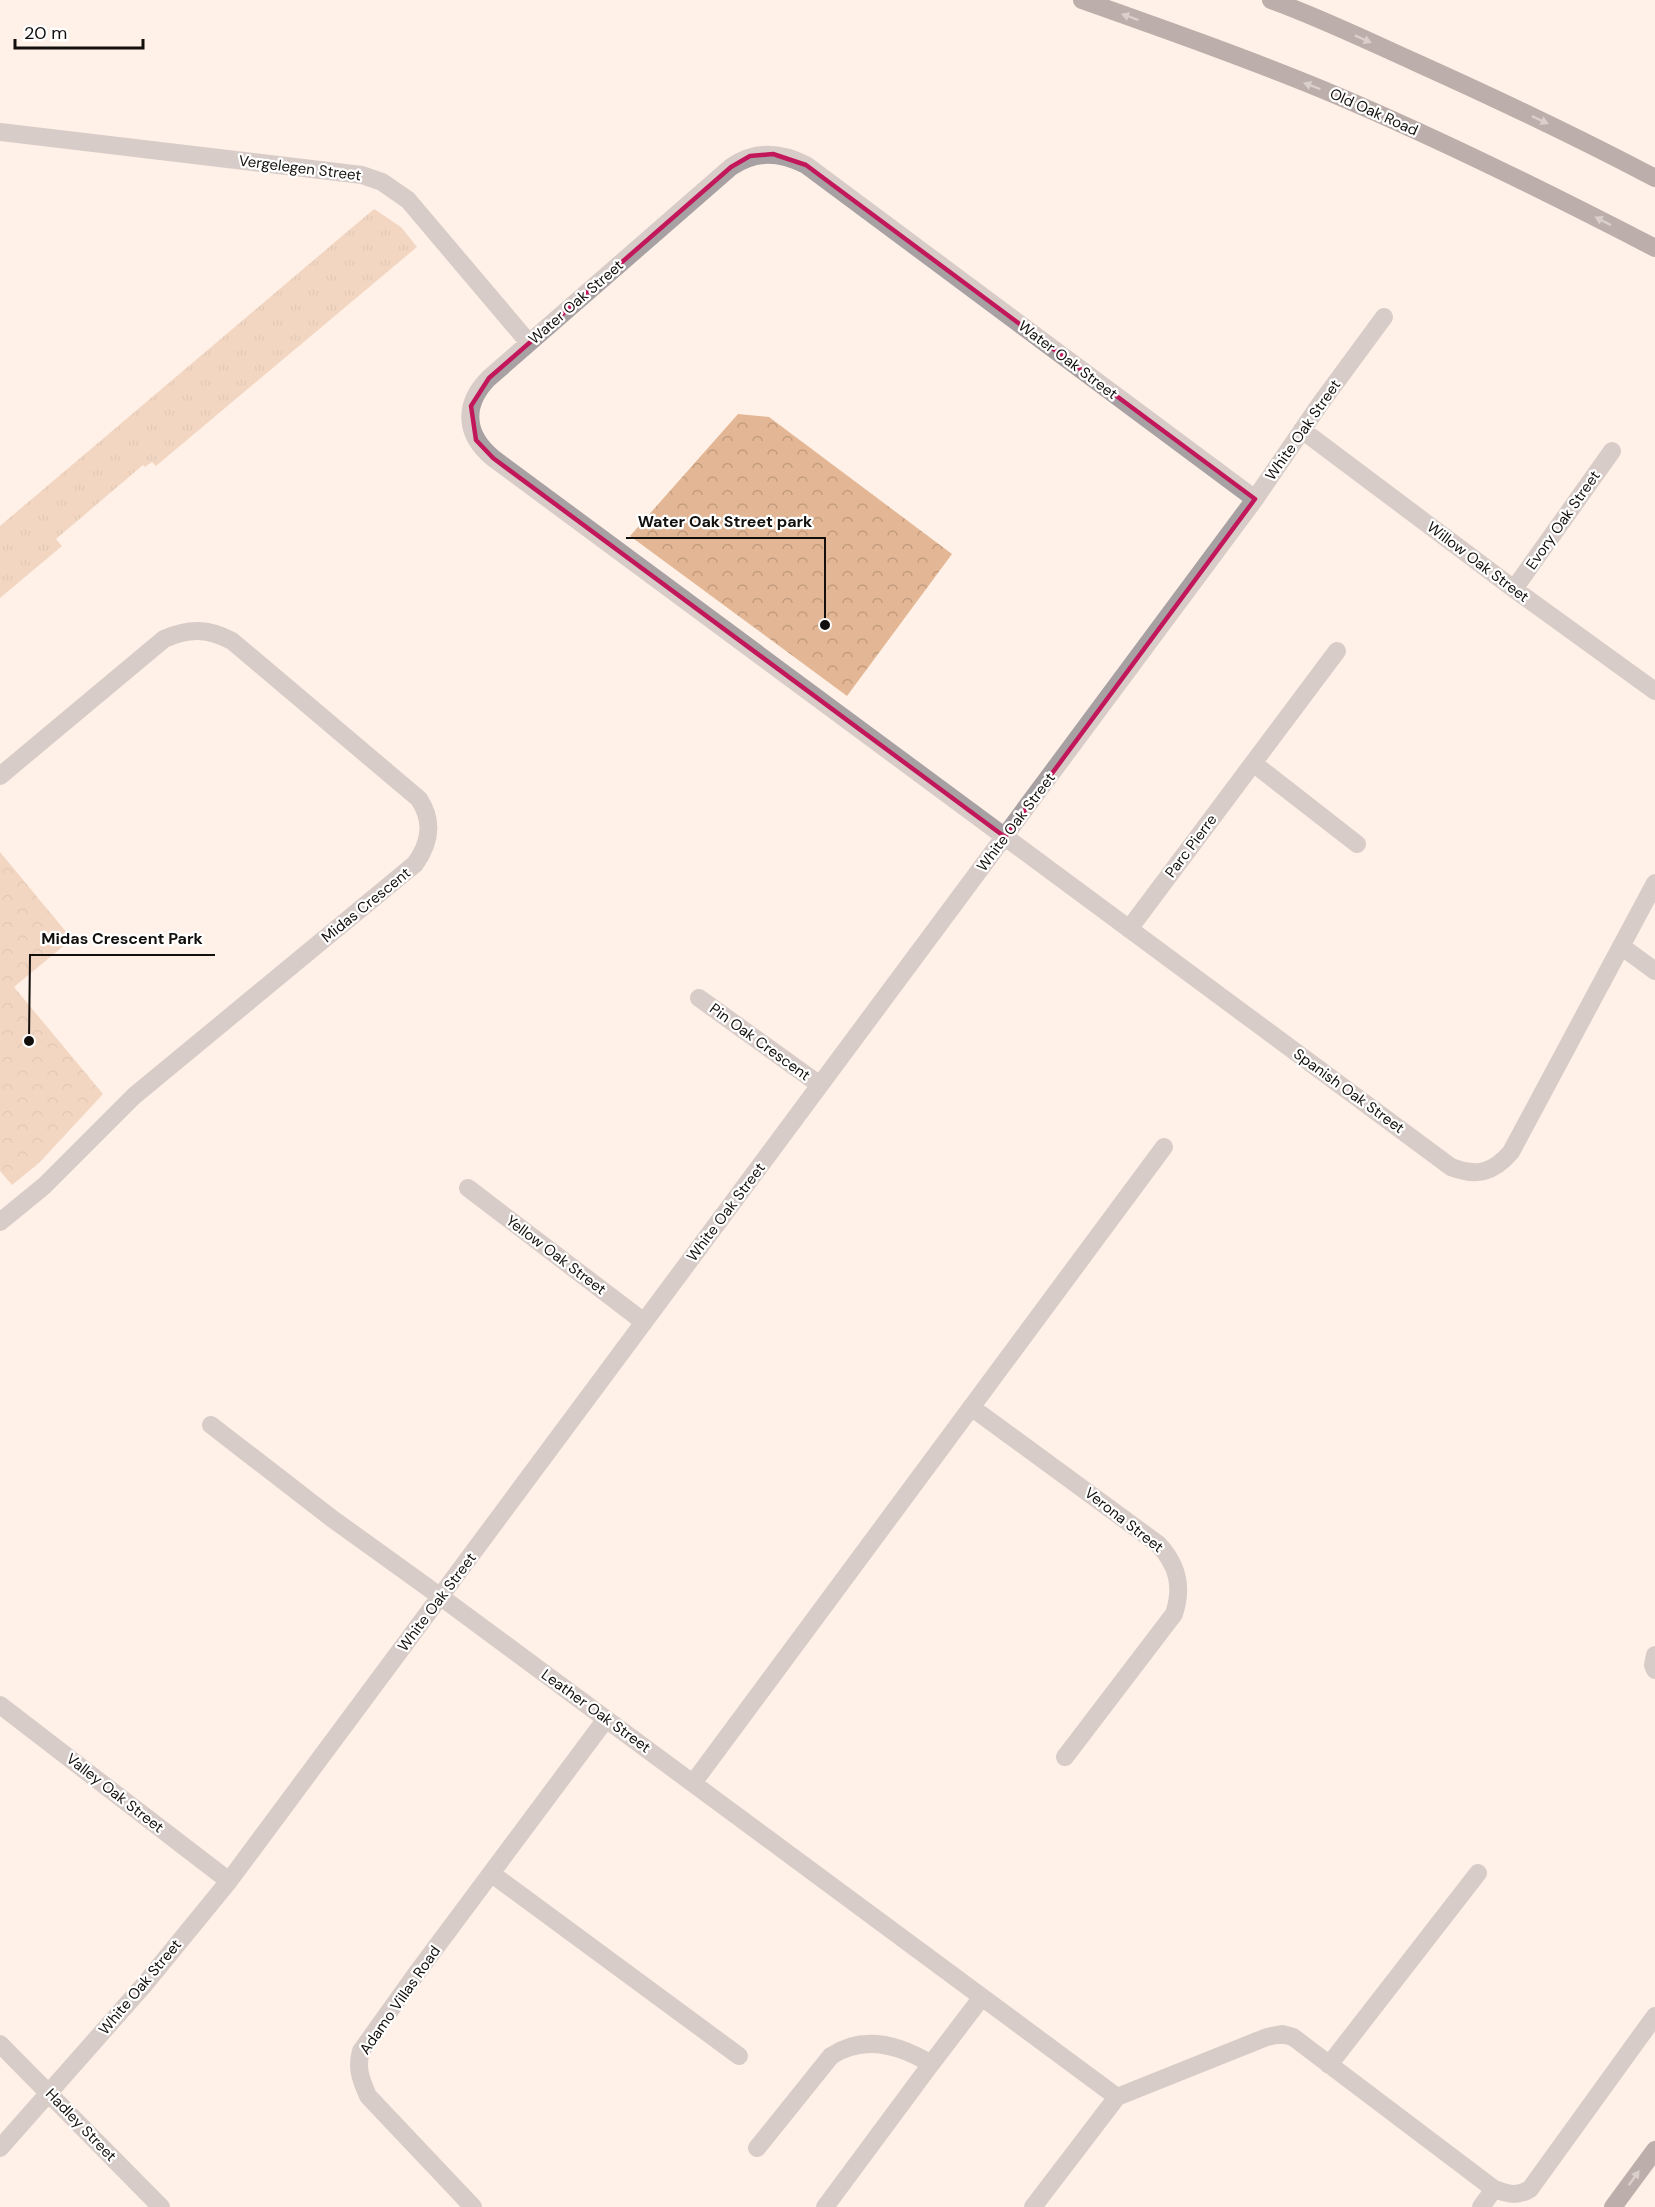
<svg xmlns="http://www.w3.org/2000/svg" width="1655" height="2207" viewBox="0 0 1655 2207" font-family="'DM Sans',sans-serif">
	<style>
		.grass { fill: url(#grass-tufts) }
		.forest { fill: url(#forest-crowns) }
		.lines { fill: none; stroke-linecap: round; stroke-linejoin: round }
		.minor { stroke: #a8a1a3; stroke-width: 18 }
		.major { stroke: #6a5d60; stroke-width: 18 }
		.oneway { fill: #ada6a8 }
		.marked { fill: none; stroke: #c2185b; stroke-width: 4.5; stroke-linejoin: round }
		.labels { text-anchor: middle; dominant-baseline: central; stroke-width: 4.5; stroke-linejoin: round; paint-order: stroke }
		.street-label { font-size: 15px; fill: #130f0c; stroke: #fff }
		.leader { fill: none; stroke: #130f0c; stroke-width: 2 }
		.callout-dot { fill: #130f0c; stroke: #fff; stroke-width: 2 }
		.callout-label { font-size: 16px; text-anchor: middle; font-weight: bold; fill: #130f0c; stroke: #fff; stroke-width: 4.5; stroke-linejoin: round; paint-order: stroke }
	</style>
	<defs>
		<pattern id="grass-tufts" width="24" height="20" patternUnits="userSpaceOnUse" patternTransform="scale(1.5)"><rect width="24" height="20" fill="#e3b795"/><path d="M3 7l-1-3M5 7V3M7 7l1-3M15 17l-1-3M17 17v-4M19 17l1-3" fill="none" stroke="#c29c7f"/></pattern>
		<pattern id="forest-crowns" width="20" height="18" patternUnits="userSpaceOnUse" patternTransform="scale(1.5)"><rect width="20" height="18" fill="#e3b795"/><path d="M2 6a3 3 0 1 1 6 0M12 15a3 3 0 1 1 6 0" fill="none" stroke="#c29c7f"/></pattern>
	</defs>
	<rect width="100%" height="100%" fill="#fff1e7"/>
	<path class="grass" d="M374 209 401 227 417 247 156 466 152 462 145 467 143 465 56 539 62 546 0 598V526Z"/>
	<path class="forest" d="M738 414 769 417 952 554 847 696 630 536Z
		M0 852 72 939 14 987 103 1094 40 1162 12 1185 0 1171Z"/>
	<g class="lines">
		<path class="minor" d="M0 132 362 175 382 182 408 200 529 343
			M1302 430 1514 589 1655 691
			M1255 499 806 165C780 152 756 150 731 167L489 378C463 404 464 434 493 458L1451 1167C1477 1177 1493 1173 1511 1152L1655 883
			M1514 589 1612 451
			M1253 763 1357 844
			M0 776 164 639C189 628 208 628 232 641L419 799C434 822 430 843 415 864L134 1096 44 1186 0 1222
			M1129 929 1337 651
			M1621 946 1655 971
			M699 998 820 1085
			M468 1188 644 1322
			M971 1407 1158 1544C1178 1565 1183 1587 1174 1614L1065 1757
			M211 1425 334 1520 441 1597 1117 2097
			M1655 1655 1653 1665 1655 1670
			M0 1705 229 1881
			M693 1783 1164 1147
			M492 1874 739 2056
			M0 2044 161 2207
			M931 2064 982 1997
			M1329 2065 1478 1873
			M0 2148 144 1985 229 1881 1255 499 1320 404 1384 317
			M757 2148 831 2056C864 2034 900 2045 931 2064L825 2207
			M473 2207 368 2096C361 2080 356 2068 361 2051L416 1974 606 1719
			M1033 2207 1117 2097 1267 2037 1282 2034 1293 2037 1494 2189
			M1481 2207 1494 2189C1508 2194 1517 2197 1530 2189L1655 2016"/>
		<path class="major" d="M1082 0C1164 29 1246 58 1326 91 1438 138 1547 192 1655 248
			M1271 0C1321 18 1368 41 1417 63 1497 99 1577 137 1655 178
			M1613 2207 1655 2150"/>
	</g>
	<defs><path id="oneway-solid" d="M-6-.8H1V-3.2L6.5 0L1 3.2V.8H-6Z" transform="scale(1.5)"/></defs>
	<g class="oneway">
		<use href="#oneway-solid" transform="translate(1130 17) rotate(-160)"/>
		<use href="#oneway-solid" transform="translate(1363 39) rotate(24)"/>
		<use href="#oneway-solid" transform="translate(1312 86) rotate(-159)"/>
		<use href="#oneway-solid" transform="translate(1540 120) rotate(25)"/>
		<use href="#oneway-solid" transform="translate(1603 221) rotate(-153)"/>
		<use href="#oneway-solid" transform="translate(1634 2178) rotate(-54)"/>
	</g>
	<path d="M0 0H1655V2207H0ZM773 154 806 165 1255 499 1005 837 493 458 476 440 471 406 489 378 731 167 750 156Z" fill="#fff1e7" fill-opacity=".55" fill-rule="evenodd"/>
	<path class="marked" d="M773 154 806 165 1255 499 1005 837 493 458 476 440 471 406 489 378 731 167 750 156Z"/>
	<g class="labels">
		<g class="street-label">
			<text transform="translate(1374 112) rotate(24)">Old Oak Road</text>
			<text transform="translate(300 168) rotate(7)">Vergelegen Street</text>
			<text transform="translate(576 302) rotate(-41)">Water Oak Street</text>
			<text transform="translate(1068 360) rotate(37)">Water Oak Street</text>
			<text transform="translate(1303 430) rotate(-55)">White Oak Street</text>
			<text transform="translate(1563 520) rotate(-55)">Evory Oak Street</text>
			<text transform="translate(1478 562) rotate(37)">Willow Oak Street</text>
			<text transform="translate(1016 822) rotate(-53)">White Oak Street</text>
			<text transform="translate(1191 846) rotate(-53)">Parc Pierre</text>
			<text transform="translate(366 905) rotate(-39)">Midas Crescent</text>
			<text transform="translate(760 1042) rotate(36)">Pin Oak Crescent</text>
			<text transform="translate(1349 1091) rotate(36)">Spanish Oak Street</text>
			<text transform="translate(726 1212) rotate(-53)">White Oak Street</text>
			<text transform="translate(556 1255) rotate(37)">Yellow Oak Street</text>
			<text transform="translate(1124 1520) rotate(38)">Verona Street</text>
			<text transform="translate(437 1602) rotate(-53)">White Oak Street</text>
			<text transform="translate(596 1711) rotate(36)">Leather Oak Street</text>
			<text transform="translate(115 1793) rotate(38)">Valley Oak Street</text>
			<text transform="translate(140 1987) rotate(-50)">White Oak Street</text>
			<text transform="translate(400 2000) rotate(-55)">Adamo Villas Road</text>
			<text transform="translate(81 2125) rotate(46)">Hadley Street</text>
		</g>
	</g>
	<path class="leader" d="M825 625L825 538H626M29 1041L30 955H215"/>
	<g class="callout-dot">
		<circle cx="825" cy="625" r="6"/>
		<circle cx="29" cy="1041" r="6"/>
	</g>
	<g class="callout-label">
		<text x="725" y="527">Water Oak Street park</text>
		<text x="122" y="944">Midas Crescent Park</text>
	</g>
	<path d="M15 39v9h128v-9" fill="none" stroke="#130f0c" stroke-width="3"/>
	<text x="24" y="39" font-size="18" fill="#130f0c" stroke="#ffffff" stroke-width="4.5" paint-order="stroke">20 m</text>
</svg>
